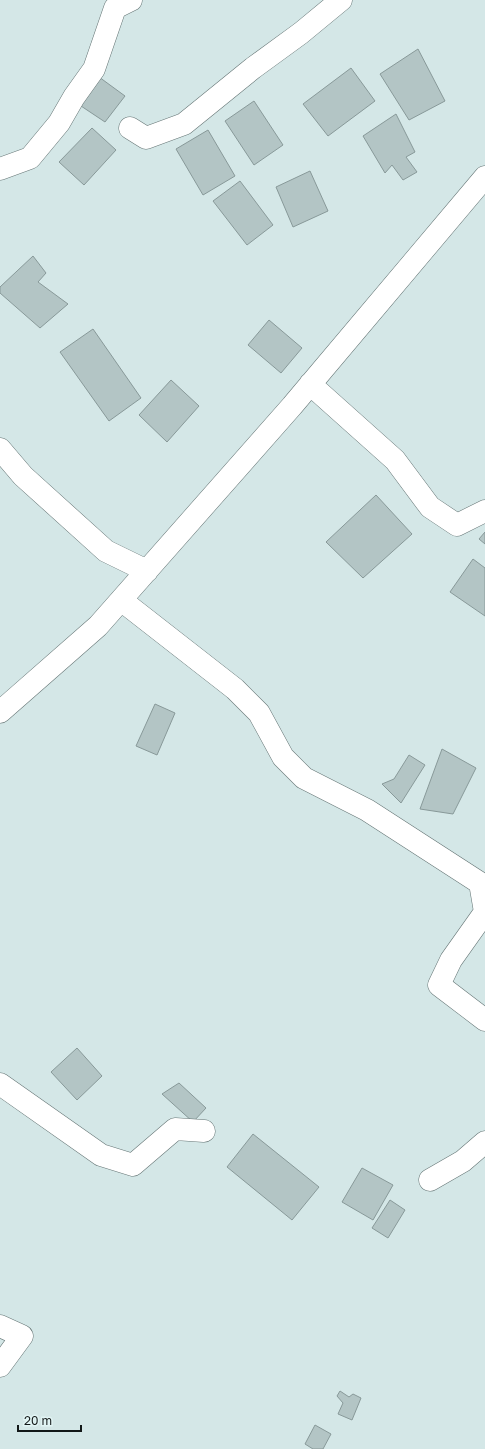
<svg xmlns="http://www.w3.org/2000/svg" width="485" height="1449" viewBox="0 0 485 1449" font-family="'Golos Text',sans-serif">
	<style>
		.building { fill: #b3c5c5; stroke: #899 }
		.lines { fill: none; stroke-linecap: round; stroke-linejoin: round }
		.minor-casing { stroke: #667676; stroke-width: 23 }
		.minor { stroke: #fff; stroke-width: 22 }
	</style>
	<rect width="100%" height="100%" fill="#d4e7e7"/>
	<path class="building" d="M418 49 445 101 409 120 380 74Z
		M351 68 375 101 328 136 303 104Z
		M99 77 125 96 105 122 78 104Z
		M254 101 283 145 254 165 225 121Z
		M396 114 415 152 406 157 417 172 403 180 392 165 385 173 363 136Z
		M92 128 116 150 84 185 59 162Z
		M208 130 235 176 203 195 176 149Z
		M310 171 328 211 293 227 276 187Z
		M240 181 273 225 247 245 213 201Z
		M33 256 46 273 38 282 68 304 40 328 0 293V287Z
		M269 320 302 348 281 373 248 345Z
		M93 329 141 398 109 421 60 352Z
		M171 380 199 406 167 442 139 415Z
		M376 495 412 534 363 578 326 542Z
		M485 532V544L479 539Z
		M473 559 485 568V616L450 592Z
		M155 704 175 713 157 755 136 746Z
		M442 749 476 768 453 814 420 809Z
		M409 755 425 765 401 803 382 784 394 779Z
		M77 1048 102 1076 77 1100 51 1072Z
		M179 1083 206 1108 193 1122 162 1094Z
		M253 1134 319 1187 292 1220 227 1167Z
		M362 1168 393 1185 373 1220 342 1202Z
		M390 1200 405 1210 388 1238 372 1228Z
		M340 1391 349 1397 353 1394 361 1398 352 1420 338 1414 343 1403 337 1396Z
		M315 1425 331 1434 323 1449H313L305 1444Z"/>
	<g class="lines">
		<g class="minor-casing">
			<path id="minor" d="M130 128 146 138 184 124 253 68 301 33 341 0
				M0 169 30 158 59 123 74 97 94 69 115 8 131 0
				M310 384 395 460 430 507 457 525 485 511
				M0 449 23 476 106 551 147 571
				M121 600 235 689 259 713 283 757 304 778 367 810 480 883 485 912 451 960 439 985 485 1020
				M0 712 98 626 292 406 485 177
				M0 1084 101 1155 133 1165 175 1129 204 1131
				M430 1180 463 1161 485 1142
				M0 1326 22 1336 0 1366"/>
		</g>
		<use href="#minor" class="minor"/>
	</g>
	<path d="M18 1425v6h63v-6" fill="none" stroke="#121818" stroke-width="2"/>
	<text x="24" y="1425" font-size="12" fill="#121818" stroke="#e1f4f4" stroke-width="3" paint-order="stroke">20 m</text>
</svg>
